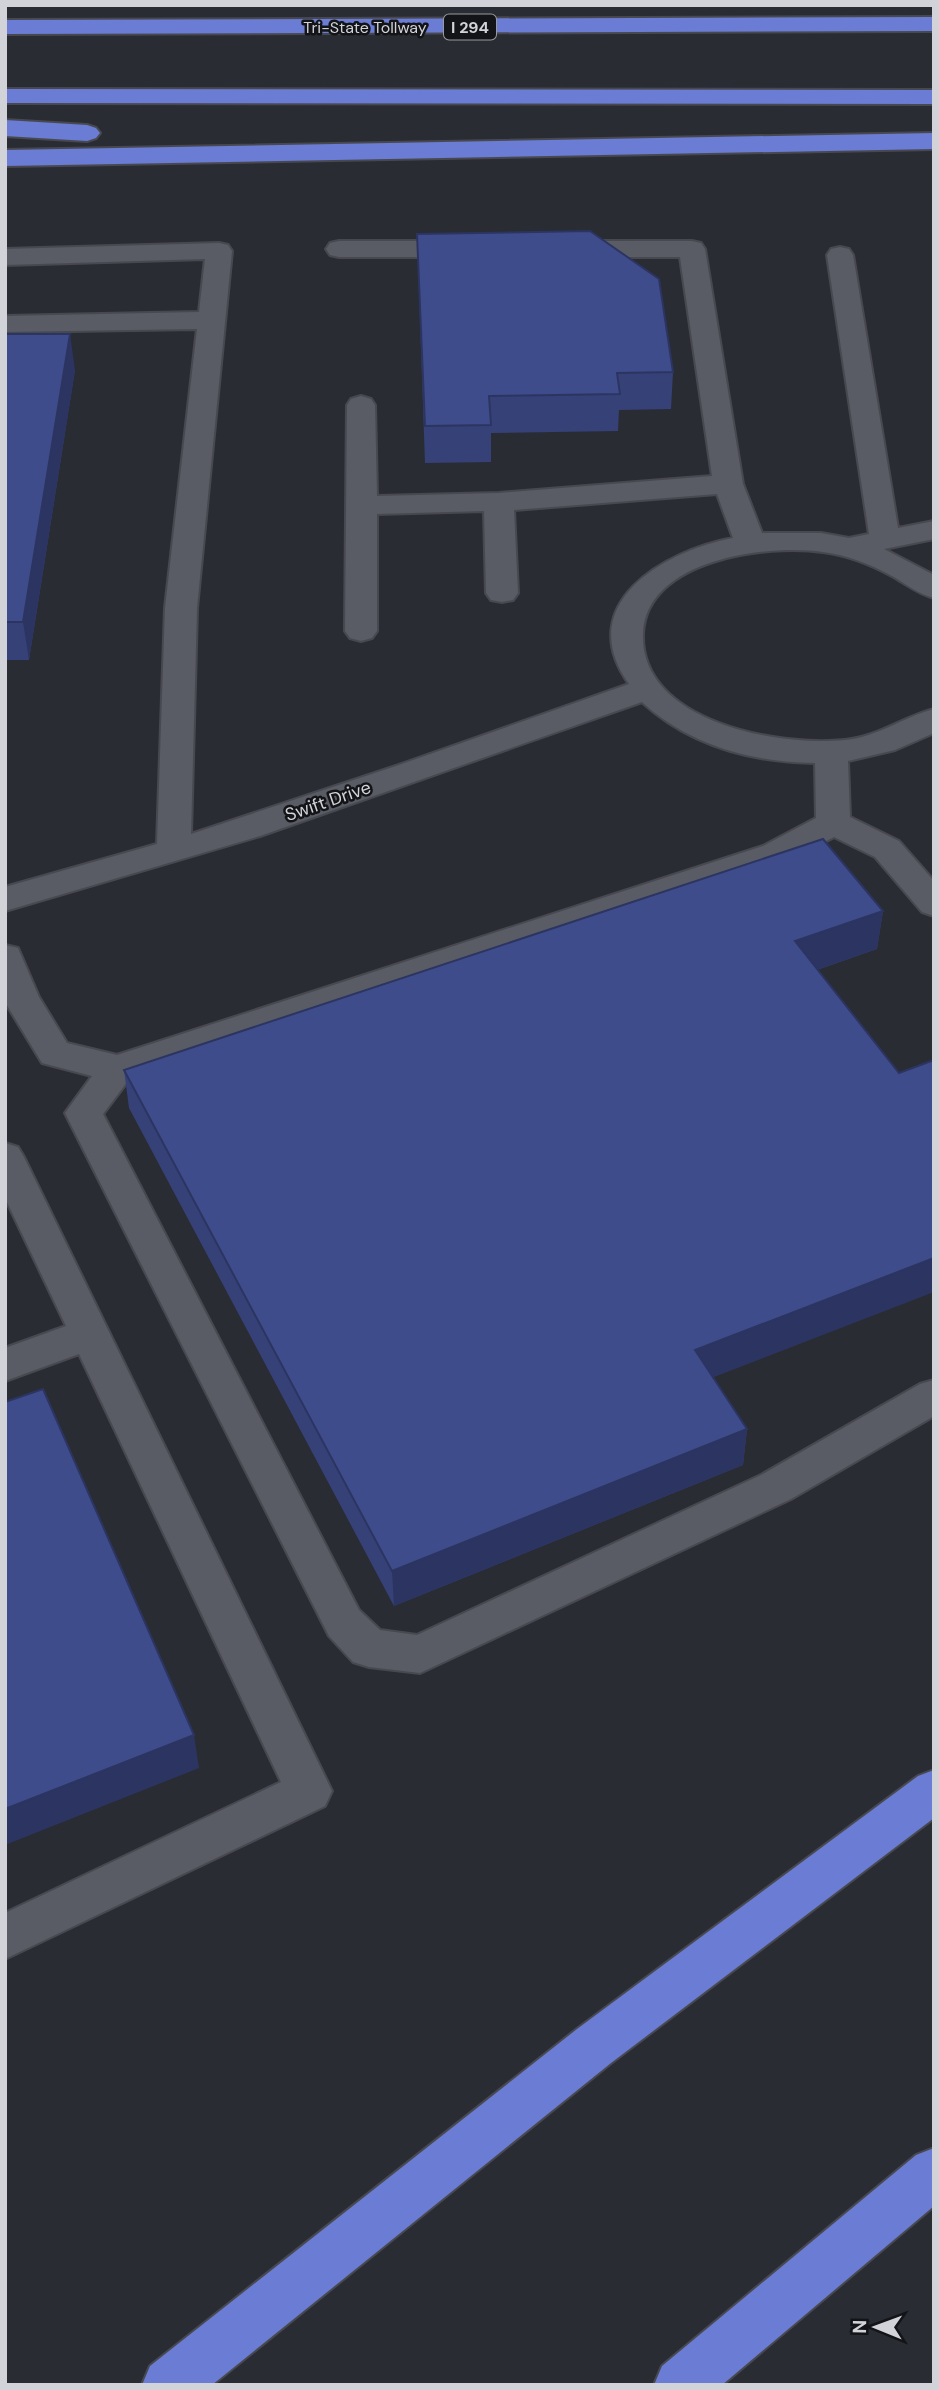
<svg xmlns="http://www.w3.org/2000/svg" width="939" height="2390" viewBox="0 0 939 2390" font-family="'DM Sans',sans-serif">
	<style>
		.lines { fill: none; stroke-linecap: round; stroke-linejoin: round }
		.minor-casing { stroke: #484950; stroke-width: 4 }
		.highway-casing { stroke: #484950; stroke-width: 4 }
		.minor { fill: #595c64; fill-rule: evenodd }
		.highway { fill: #6a7cd3; fill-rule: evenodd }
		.wall { fill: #364178 }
		.shaded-wall { fill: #2c3561 }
		.building { fill: #3f4c8b; stroke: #2c3561; stroke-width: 2 }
		.labels { text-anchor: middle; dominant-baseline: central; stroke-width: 5; stroke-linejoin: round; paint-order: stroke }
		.far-street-label { font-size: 16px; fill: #d2d3d8; stroke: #131418 }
		.shield { fill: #131418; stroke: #999a9e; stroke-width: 2 }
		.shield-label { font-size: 16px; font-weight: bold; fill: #d2d3d8 }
		.street-label { font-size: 18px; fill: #d2d3d8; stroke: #131418 }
	</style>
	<rect width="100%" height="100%" fill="#2a2c33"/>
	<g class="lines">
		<g class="minor-casing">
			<path id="minor" d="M339 241H468L477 243 481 249 477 255 468 257H339L330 255 326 249 330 243Z
				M563 241H692L701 243 705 249 743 484 762 533H821L849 538 869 534 827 255 831 249 840 247 849 249 853 255 898 528 934 521V539L884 549 934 575V598C918 594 906 584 892 576 870 564 847 555 823 552 767 544 647 559 643 633 639 722 779 747 845 740 878 737 903 717 934 709V733L895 750 848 761 850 817 899 841 934 881V916L922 912 875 857 834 837 787 862 131 1077 103 1114 359 1610 380 1630 417 1635 761 1475 920 1384 934 1380V1416L791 1499 420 1673 369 1667 353 1662 329 1636 65 1113 92 1076 42 1063 5 1002V945L18 948 39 997 67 1043 117 1055 763 846 816 818 815 763C751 762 689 745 642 702L260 836 5 911V887L157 844 165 608 197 329 5 332V316L199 312 205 259 5 265V249L219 243 228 245 232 251 197 608 191 834 396 766 629 684C572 604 664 551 733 538L717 494 514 510 518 593 513 600 502 602 491 600 486 593 484 511 377 514V631L372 638 361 641 350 638 345 631 347 405 351 399 361 396 371 399 375 405 377 496 499 493 712 476 680 257H563L554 255 550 249 554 243Z
				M5 1143 18 1147 24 1157 332 1791 325 1806 5 1959V1913L281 1782 79 1354 5 1381V1348L66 1326 5 1198Z"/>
		</g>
		<g class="highway-casing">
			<path id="highway" d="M934 17V31L5 34V20Z
				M5 89 934 90V104L5 103Z
				M5 120 87 125 96 128 100 133 96 138 87 141 5 136Z
				M934 133V149L5 166V150Z
				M934 1770V1818L611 2063 212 2385H142L150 2366 577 2029 918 1776Z
				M934 2148V2206L722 2385H654L662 2366 916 2155Z"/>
		</g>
		<use href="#minor" class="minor"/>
		<use href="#highway" class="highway"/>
	</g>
	<path class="wall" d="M417 234 673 372 671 409 619 410 618 431 491 433V462L425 463Z
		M5 334 75 370 29 660H5Z
		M883 911 877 949 817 970 713 1378 747 1429 743 1465 394 1606 129 1108 124 1070Z"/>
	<path class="shaded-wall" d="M70 334 75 370 29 660 23 622Z
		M883 911 877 949 790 979 795 941Z
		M934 1258V1292L691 1386 695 1350Z
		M747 1429 743 1465 394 1606 392 1571Z
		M194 1735 199 1768 5 1845V1809Z"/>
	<path class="building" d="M590 231 659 279 673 372 617 373 620 394 489 396 491 425 425 426 417 234Z
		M5 334H70L23 622H5Z
		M823 839 883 911 795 941 899 1073 934 1060V1258L695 1350 747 1429 392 1571 124 1070Z
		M43 1389 194 1735 5 1809V1402Z"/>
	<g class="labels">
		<g class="far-street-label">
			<text x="365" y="27">Tri-State Tollway</text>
		</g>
		<rect class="shield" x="444" y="14.5" width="52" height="25" rx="5"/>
		<g class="shield-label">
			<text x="470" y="27">I 294</text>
		</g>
		<g class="street-label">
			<text transform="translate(328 801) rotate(-19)">Swift Drive</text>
		</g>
	</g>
	<rect width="939" height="2390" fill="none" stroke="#d2d3d8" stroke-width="14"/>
	<g transform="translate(876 2327) rotate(271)" stroke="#131418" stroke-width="5" paint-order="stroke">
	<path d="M0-5L12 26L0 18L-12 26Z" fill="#d2d3d8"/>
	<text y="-10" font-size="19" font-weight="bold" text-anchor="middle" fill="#d2d3d8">N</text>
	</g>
</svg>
